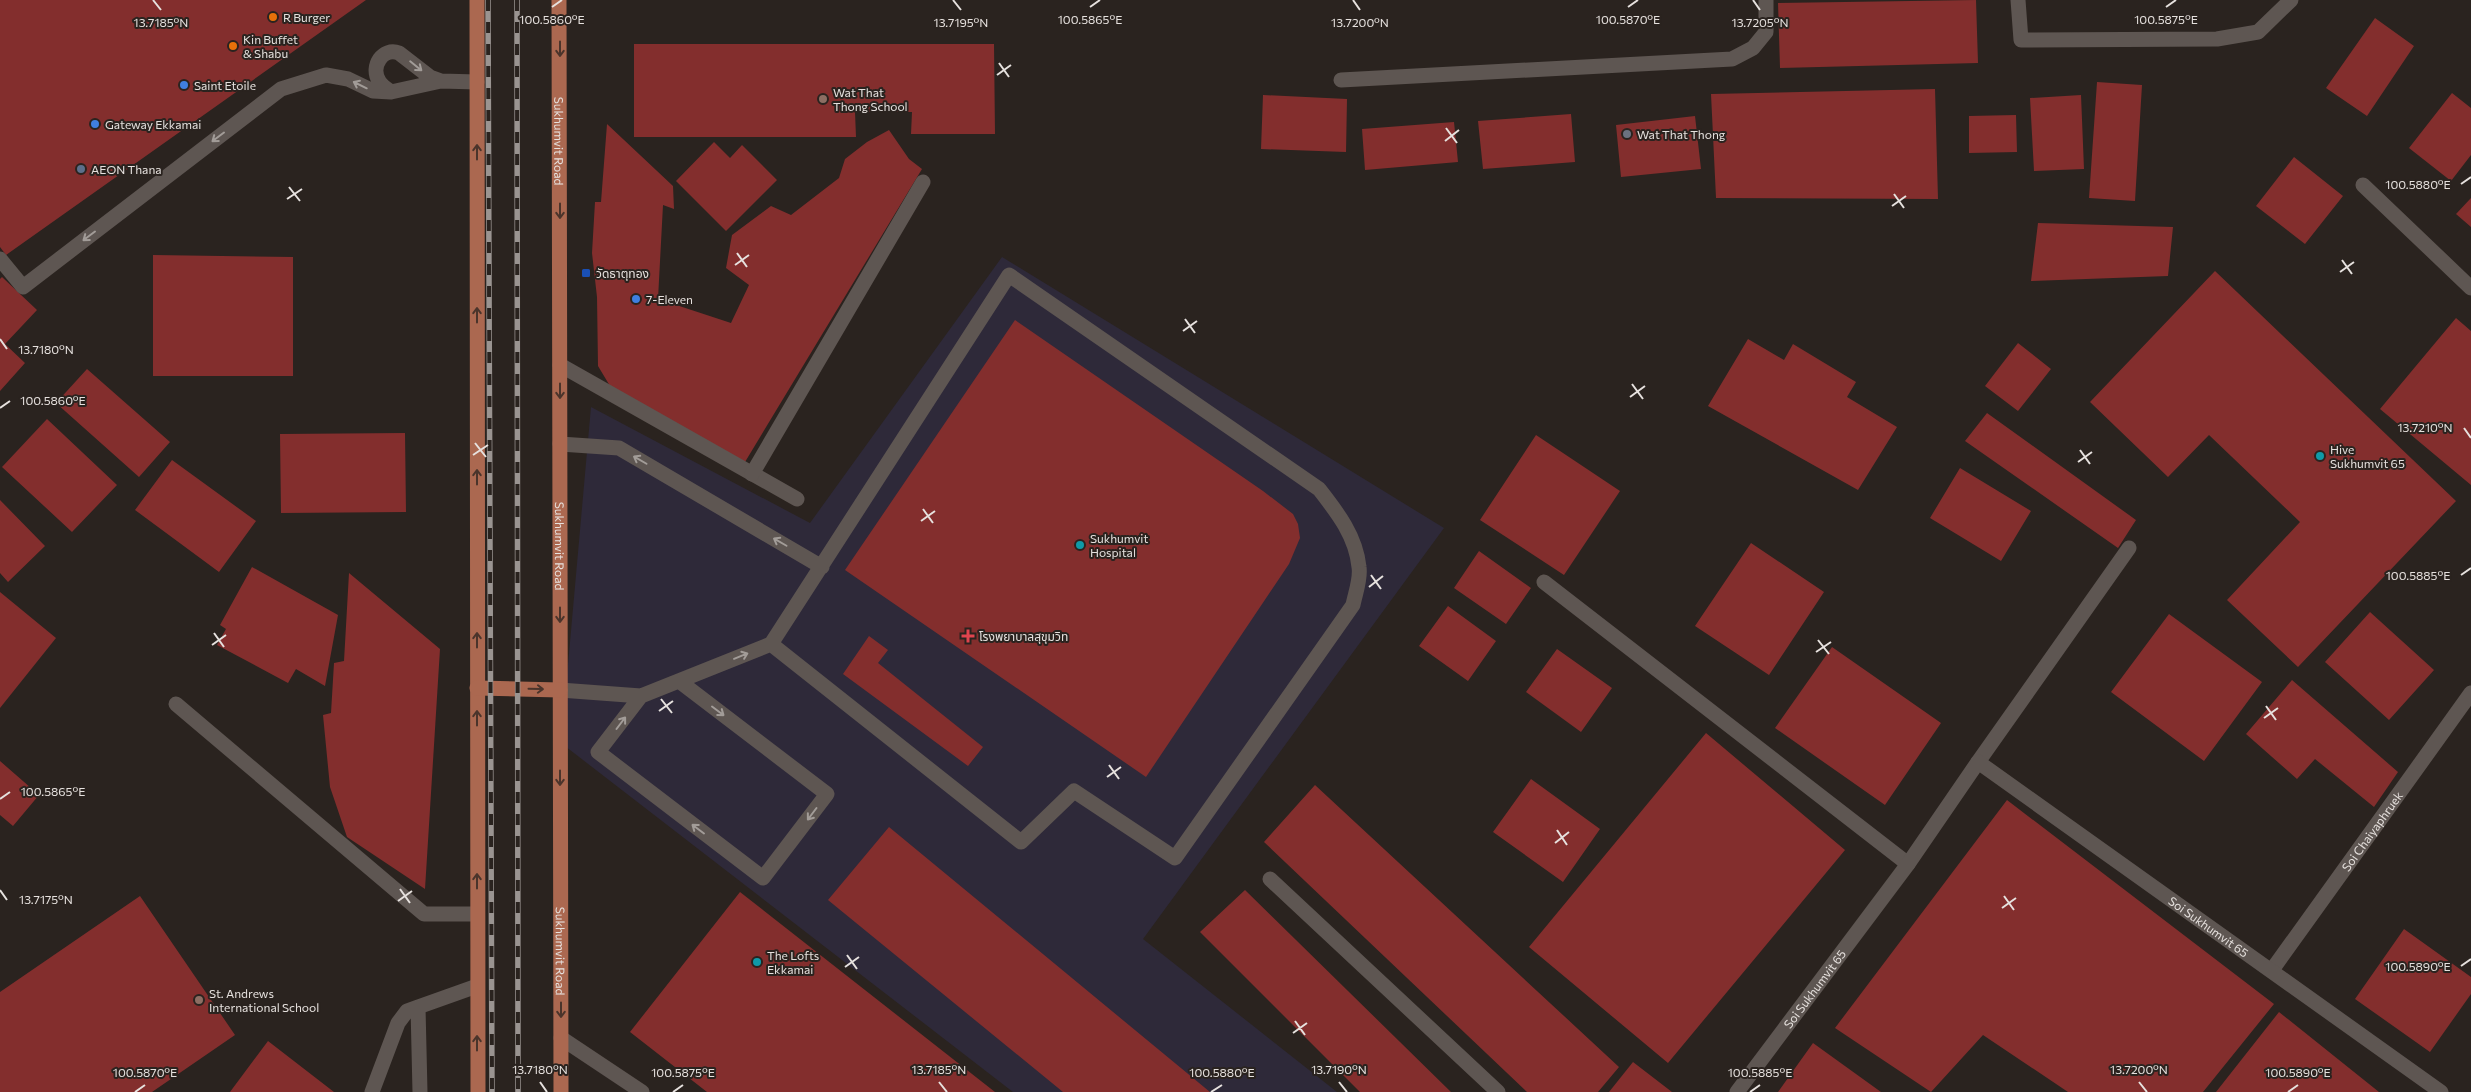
<svg xmlns="http://www.w3.org/2000/svg" width="2471" height="1092" viewBox="0 0 2471 1092" font-family="Commissioner,'Noto Sans Thai',sans-serif">
	<style>
		.medical { fill: #2e2939 }
		.building { fill: #832e2d }
		.lines { fill: none; stroke-linecap: round; stroke-linejoin: round }
		.lane { stroke: #5e5652; stroke-width: 15 }
		.street { stroke: #5e5652; stroke-width: 15 }
		.primary { stroke: #ab6850; stroke-width: 15 }
		.rail-casing { stroke: #9a9491; stroke-width: 5.5 }
		.rail { stroke: #2a231f; stroke-width: 4; stroke-dasharray: 11; stroke-linecap: butt }
		.oneway { stroke: #4a342b }
		.oneway2 { stroke: #a29c98 }
		.ticks { fill: none; stroke: #e6e1de; stroke-width: 2 }
		.food-dot { fill: #e8710a; stroke: #2a231f; stroke-width: 2 }
		.shop-dot { fill: #3f7fe0; stroke: #2a231f; stroke-width: 2 }
		.education-dot { fill: #8d6e63; stroke: #2a231f; stroke-width: 2 }
		.worship-dot { fill: #6b7280; stroke: #2a231f; stroke-width: 2 }
		.service-dot { fill: #5c6f8a; stroke: #2a231f; stroke-width: 2 }
		.transit-dot { fill: #1a4fb4; stroke: #2a231f; stroke-width: 2 }
		.culture-dot { fill: #0f9aa8; stroke: #2a231f; stroke-width: 2 }
		.health-dot { fill: #e0444e; stroke: #2a231f; stroke-width: 2 }
		.labels { text-anchor: middle; dominant-baseline: central; stroke-width: 4; stroke-linejoin: round; paint-order: stroke }
		.poi-label { font-size: 12px; fill: #e6e1de; stroke: #2a231f; text-anchor: start }
		.street-label { font-size: 12px; fill: #e6e1de; stroke: #2a231f }
		.ticks-label { font-size: 12px; text-anchor: middle; fill: #e6e1de; stroke: #2a231f; stroke-width: 4; stroke-linejoin: round; paint-order: stroke }
	</style>
	<rect width="100%" height="100%" fill="#2a231f"/>
	<path class="medical" d="M1002 257 1444 528 1143 939 1337 1092H1013L561 743 591 407 810 523Z"/>
	<path class="building" d="M0 0H366L6 255 0 247Z
		M1976 0 1978 63 1780 68 1778 3Z
		M2375 18 2414 46 2367 116 2326 88Z
		M634 44H994L995 134H911L912 112H855L856 137H634Z
		M2097 82 2142 85 2135 201 2089 198Z
		M1935 89 1938 199 1716 198 1711 94Z
		M2452 93 2471 108V155L2451 181 2409 148Z
		M1263 95 1347 99 1346 152 1261 149Z
		M2081 95 2084 169 2034 171 2030 98Z
		M1571 114 1575 162 1483 169 1478 121Z
		M2016 115 2017 152 1969 153V116Z
		M1695 116 1701 169 1621 177 1616 125Z
		M1454 122 1458 162 1365 170 1362 129Z
		M607 124 673 186 674 209 663 205 658 299 731 323 749 285 726 268 732 235 771 206 791 215 839 178 845 159 867 142 889 130 909 159 922 169 745 462 610 386 598 366 597 297 592 253 595 202H601Z
		M714 142 730 158 742 145 777 180 726 231 676 181Z
		M2294 157 2343 196 2305 244 2256 206Z
		M2471 198V227L2456 214Z
		M2038 223 2173 227 2168 276 2031 281Z
		M153 255 293 257V376H153Z
		M2215 271 2456 501 2298 667 2227 600 2300 522 2209 435 2168 477 2090 402Z
		M2 277 37 310 5 344 25 363 0 391V279Z
		M2456 318 2471 331V485L2380 409Z
		M1015 320 1263 491 1293 514 1298 524 1300 538 1289 564 1146 777 845 570Z
		M1748 339 1784 360 1793 344 1856 382 1847 397 1897 427 1858 490 1708 406Z
		M2018 343 2051 369 2018 411 1985 386Z
		M87 369 170 442 139 477 56 403Z
		M1987 413 2136 520 2118 548 1965 441Z
		M47 419 117 485 72 532 2 467Z
		M405 433 406 512 281 513 280 434Z
		M1536 435 1620 491 1564 575 1480 520Z
		M172 460 256 521 219 572 135 510Z
		M1960 468 2031 511 2001 561 1930 518Z
		M0 500 45 546 8 582 0 573Z
		M1751 543 1824 592 1769 675 1695 626Z
		M1479 551 1531 588 1506 624 1454 588Z
		M252 567 338 615 325 686 296 669 288 683 217 645 226 629 220 625Z
		M349 573 440 649 425 889 347 837 330 787 323 715 331 713 334 663 344 661Z
		M0 592 56 638 0 708Z
		M1448 606 1496 641 1468 681 1419 646Z
		M2370 612 2434 670 2389 720 2325 662Z
		M2169 614 2262 682 2204 761 2111 692Z
		M869 636 888 650 878 663 983 747 968 766 843 674Z
		M1832 647 1941 723 1885 805 1775 728Z
		M1557 649 1612 688 1581 732 1526 692Z
		M2292 680 2398 772 2374 807 2315 759 2297 779 2246 734Z
		M1706 733 1845 850 1668 1063 1529 947Z
		M0 761 39 795 13 826 0 815Z
		M1531 779 1600 829 1563 882 1493 832Z
		M1315 785 1619 1067 1598 1092H1527L1264 842Z
		M2007 800 2274 1004 2203 1092H2068L1983 1035 1931 1092 1835 1028Z
		M889 827 1210 1092H1063L828 900Z
		M1245 890 1451 1092H1360L1200 932Z
		M740 892 995 1092H707L630 1032Z
		M140 896 235 1035 152 1092H0V992Z
		M2404 929 2471 977V994L2430 1052 2355 999Z
		M2279 1012 2379 1092H2216Z
		M268 1041 334 1092H230Z
		M1813 1043 1881 1092H1778Z
		M1633 1062 1672 1092H1609Z"/>
	<g class="lines">
		<path class="lane" d="M2018 0 2021 40 2217 39 2258 32 2291 0
			M1341 80 1732 59 1753 48 1766 32V0
			M391 92C387 89 382 86 379 81 370 66 383 47 399 53L430 77 441 81
			M0 259 23 287 281 89 326 75 348 79 373 91 391 92 441 81 477 82
			M1009 275 1319 489C1337 512 1356 536 1359 567 1361 579 1355 594 1353 605L1175 858 1074 791 1021 842 771 644Z
			M560 444 619 448 822 567
			M560 690 641 696 771 644
			M641 696 598 752 763 878 827 794 679 681
			M561 1038 642 1092
			M372 1092 398 1023 407 1011 418 1007
			M420 1092 418 1007 477 986"/>
		<g class="street">
			<path d="M2363 185 2471 288"/>
			<path d="M560 365 797 499"/>
			<path d="M752 474 923 182"/>
			<path d="M1544 582 1908 864"/>
			<path d="M176 704 424 914H477"/>
			<path d="M1978 762 2129 548"/>
			<path d="M1270 879 1498 1092"/>
			<path id="s1" d="M2272 970 2471 693"/>
			<path id="s2" d="M1737 1092 1908 864 1978 762 2441 1092"/>
		</g>
		<g class="primary">
			<path d="M477 0 478 1092"/>
			<path id="s3" d="M559 0 561 1092"/>
			<path d="M477 688 560 690"/>
		</g>
		<g class="rail-casing">
			<path id="rail" d="M488 0 492 1092
				M517 0 518 1092"/>
		</g>
		<use href="#rail" class="rail"/>
	</g>
	<defs><path id="oneway-shaft" d="M-6 0H5M1.5-3L5.5 0L1.5 3" fill="none" stroke-width="1.6" stroke-linecap="round" stroke-linejoin="round" transform="scale(1.25)"/></defs>
	<g class="oneway">
		<use href="#oneway-shaft" transform="translate(560 49) rotate(90)"/>
		<use href="#oneway-shaft" transform="translate(477 152) rotate(-90)"/>
		<use href="#oneway-shaft" transform="translate(560 211) rotate(90)"/>
		<use href="#oneway-shaft" transform="translate(477 315) rotate(-90)"/>
		<use href="#oneway-shaft" transform="translate(560 391) rotate(90)"/>
		<use href="#oneway-shaft" transform="translate(477 477) rotate(-90)"/>
		<use href="#oneway-shaft" transform="translate(560 615) rotate(90)"/>
		<use href="#oneway-shaft" transform="translate(477 640) rotate(-90)"/>
		<use href="#oneway-shaft" transform="translate(536 689) rotate(1)"/>
		<use href="#oneway-shaft" transform="translate(477 718) rotate(-90)"/>
		<use href="#oneway-shaft" transform="translate(560 778) rotate(90)"/>
		<use href="#oneway-shaft" transform="translate(477 881) rotate(-90)"/>
		<use href="#oneway-shaft" transform="translate(561 1010) rotate(90)"/>
		<use href="#oneway-shaft" transform="translate(477 1043) rotate(-90)"/>
	</g>
	<g class="oneway2">
		<use href="#oneway-shaft" transform="translate(416 66) rotate(39)"/>
		<use href="#oneway-shaft" transform="translate(360 85) rotate(-154)"/>
		<use href="#oneway-shaft" transform="translate(218 137) rotate(143)"/>
		<use href="#oneway-shaft" transform="translate(89 236) rotate(143)"/>
		<use href="#oneway-shaft" transform="translate(640 460) rotate(-150)"/>
		<use href="#oneway-shaft" transform="translate(780 542) rotate(-150)"/>
		<use href="#oneway-shaft" transform="translate(741 656) rotate(-22)"/>
		<use href="#oneway-shaft" transform="translate(718 711) rotate(37)"/>
		<use href="#oneway-shaft" transform="translate(621 723) rotate(-53)"/>
		<use href="#oneway-shaft" transform="translate(812 814) rotate(127)"/>
		<use href="#oneway-shaft" transform="translate(698 829) rotate(-143)"/>
	</g>
	<path class="ticks" d="M153 0 161 10M953 0 961 10M1353 0 1360 10M1753 0 1760 10M552 7 562 0M1090 7 1100 0M1628 7 1638 0M2166 7 2176 0M999 63 1009 77M997 75 1011 65M1446 128 1457 143M1445 141 1459 130M2461 184 2471 177M289 187 300 201M1894 194 1904 208M287 199 302 189M1892 206 1906 196M737 253 747 267M2342 260 2352 274M735 265 749 255M2340 272 2354 262M1185 319 1195 333M1183 331 1197 321M0 339 7 349M1632 384 1643 399M1630 397 1645 386M0 408 10 401M2464 428 2471 438M475 443 486 457M2080 450 2090 464M473 455 488 445M2078 462 2092 452M923 509 933 523M921 521 935 511M1371 575 1381 589M2461 575 2471 568M1369 587 1383 576M214 633 224 647M1818 640 1829 654M212 645 226 635M1816 652 1831 642M661 699 672 713M2266 706 2276 720M659 711 673 701M2264 718 2278 708M1109 765 1119 779M1107 777 1121 767M0 799 10 792M1557 830 1567 845M1555 843 1569 832M400 889 410 903M0 890 7 900M2004 896 2014 910M398 901 412 891M2002 908 2016 898M847 955 857 969M2461 966 2471 959M845 967 859 957M1295 1021 1305 1035M1293 1033 1307 1023M540 1082 547 1092M939 1082 947 1092M1339 1082 1347 1092M2139 1082 2147 1092M135 1092 145 1085M673 1092 683 1085M1211 1092 1222 1085M1750 1092 1760 1085M2288 1092 2298 1085"/>
	<g class="food-dot">
		<circle cx="273" cy="17" r="5"/>
		<circle cx="233" cy="46" r="5"/>
	</g>
	<g class="shop-dot">
		<circle cx="184" cy="85" r="5"/>
		<circle cx="95" cy="124" r="5"/>
		<circle cx="636" cy="299" r="5"/>
	</g>
	<g class="education-dot">
		<circle cx="823" cy="99" r="5"/>
		<circle cx="199" cy="1000" r="5"/>
	</g>
	<circle class="worship-dot" cx="1627" cy="134" r="5"/>
	<circle class="service-dot" cx="81" cy="169" r="5"/>
	<rect class="transit-dot" x="581" y="268" width="10" height="10" rx="2.5"/>
	<g class="culture-dot">
		<circle cx="2320" cy="456" r="5"/>
		<circle cx="1080" cy="545" r="5"/>
		<circle cx="757" cy="962" r="5"/>
	</g>
	<path class="health-dot" d="M965.5 628.5h5v5h5v5h-5v5h-5v-5h-5v-5h5z"/>
	<g class="labels">
		<g class="poi-label">
			<text x="283" y="17">R Burger</text>
			<text x="243" y="39">Kin Buffet<tspan x="243" dy="14">&amp; Shabu</tspan></text>
			<text x="194" y="85">Saint Etoile</text>
			<text x="833" y="92">Wat That<tspan x="833" dy="14">Thong School</tspan></text>
			<text x="105" y="124">Gateway Ekkamai</text>
			<text x="1637" y="134">Wat That Thong</text>
			<text x="91" y="169">AEON Thana</text>
			<text x="596" y="273">วัดธาตุทอง</text>
			<text x="646" y="299">7-Eleven</text>
			<text x="2330" y="449">Hive<tspan x="2330" dy="14">Sukhumvit 65</tspan></text>
			<text x="1090" y="538">Sukhumvit<tspan x="1090" dy="14">Hospital</tspan></text>
			<text x="979" y="636">โรงพยาบาลสุขุมวิท</text>
			<text x="767" y="955">The Lofts<tspan x="767" dy="14">Ekkamai</tspan></text>
			<text x="209" y="993">St. Andrews<tspan x="209" dy="14">International School</tspan></text>
		</g>
		<g class="street-label">
			<text stroke="none"><textPath href="#s3" startOffset="141">Sukhumvit Road</textPath></text>
			<text stroke="none"><textPath href="#s3" startOffset="546">Sukhumvit Road</textPath></text>
			<text stroke="none"><textPath href="#s1" startOffset="171">Soi Chaiyaphruek</textPath></text>
			<text stroke="none"><textPath href="#s2" startOffset="692">Soi Sukhumvit 65</textPath></text>
			<text stroke="none"><textPath href="#s3" startOffset="951">Sukhumvit Road</textPath></text>
			<text stroke="none"><textPath href="#s2" startOffset="129">Soi Sukhumvit 65</textPath></text>
		</g>
	</g>
	<g class="ticks-label">
		<text x="552" y="24">100.5860°E</text>
		<text x="1090" y="24">100.5865°E</text>
		<text x="1628" y="24">100.5870°E</text>
		<text x="2166" y="24">100.5875°E</text>
		<text x="161" y="27">13.7185°N</text>
		<text x="961" y="27">13.7195°N</text>
		<text x="1360" y="27">13.7200°N</text>
		<text x="1760" y="27">13.7205°N</text>
		<text x="2418" y="189">100.5880°E</text>
		<text x="46" y="354">13.7180°N</text>
		<text x="53" y="405">100.5860°E</text>
		<text x="2425" y="432">13.7210°N</text>
		<text x="2418" y="580">100.5885°E</text>
		<text x="53" y="796">100.5865°E</text>
		<text x="46" y="904">13.7175°N</text>
		<text x="2418" y="971">100.5890°E</text>
		<text x="540" y="1074">13.7180°N</text>
		<text x="939" y="1074">13.7185°N</text>
		<text x="1339" y="1074">13.7190°N</text>
		<text x="2139" y="1074">13.7200°N</text>
		<text x="145" y="1077">100.5870°E</text>
		<text x="683" y="1077">100.5875°E</text>
		<text x="1222" y="1077">100.5880°E</text>
		<text x="1760" y="1077">100.5885°E</text>
		<text x="2298" y="1077">100.5890°E</text>
	</g>
</svg>
